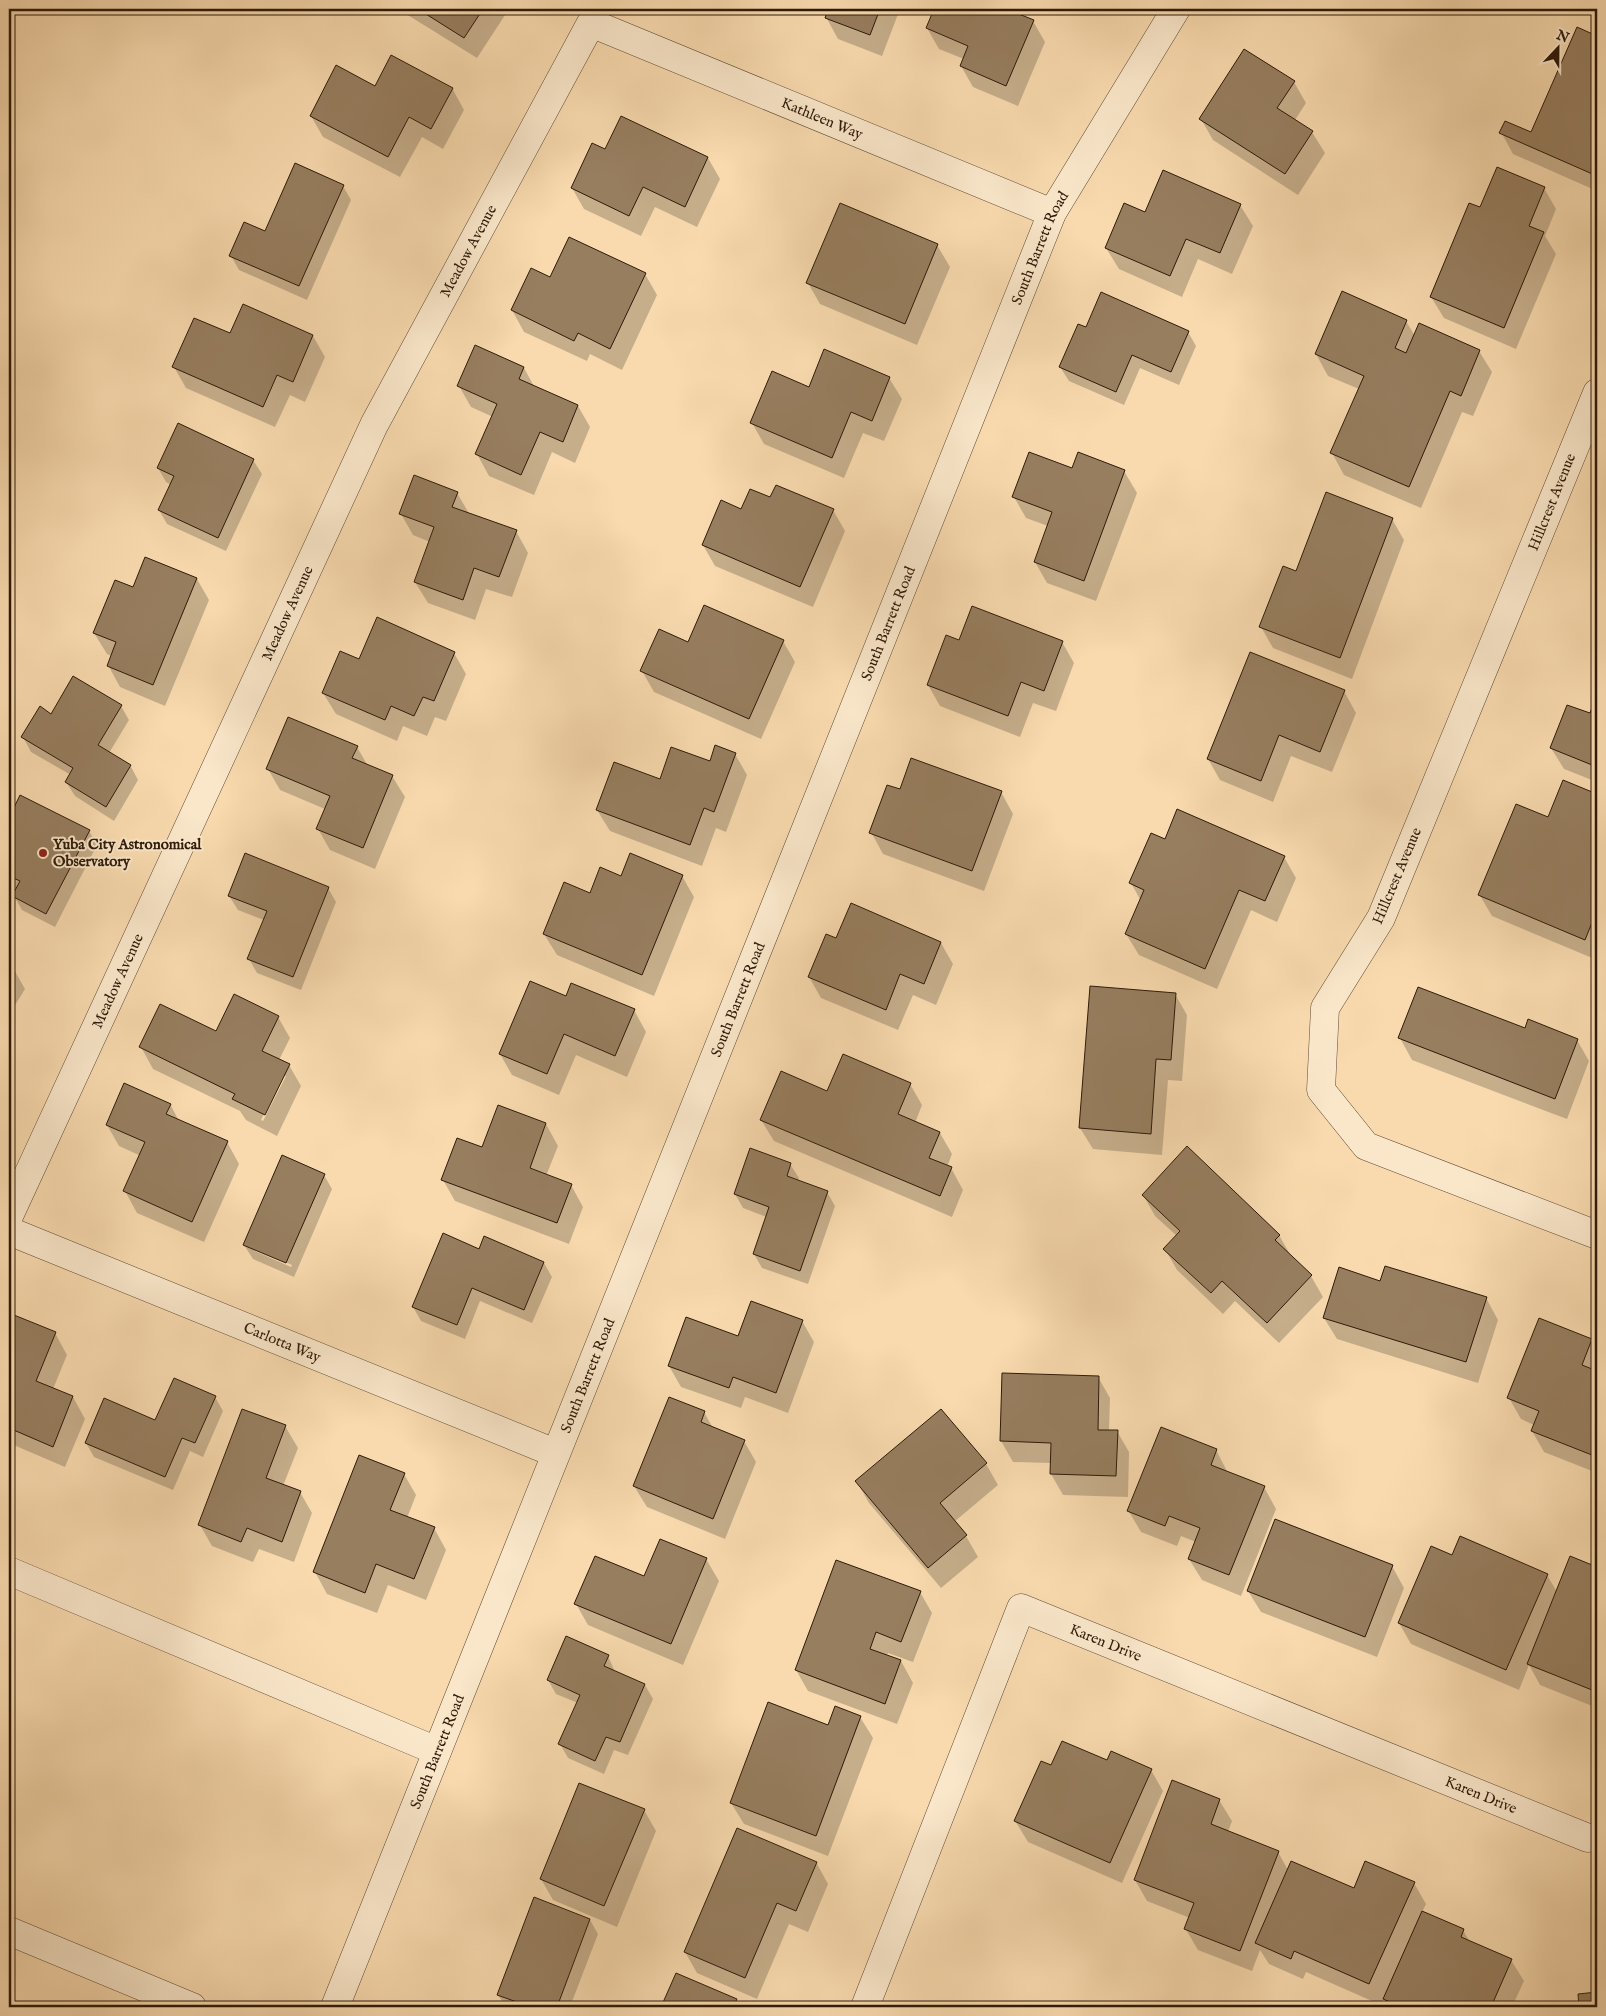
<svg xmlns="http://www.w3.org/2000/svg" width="1606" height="2016" viewBox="0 0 1606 2016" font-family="'IM FELL English',serif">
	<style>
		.shadow { fill: #0003; fill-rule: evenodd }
		.building { fill: #977e5f; stroke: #2e1a09 }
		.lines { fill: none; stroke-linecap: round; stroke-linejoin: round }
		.minor-casing { stroke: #604a32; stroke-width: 29 }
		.minor { stroke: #fae7ca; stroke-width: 28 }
		.poi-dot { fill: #8f2418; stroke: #fae7ca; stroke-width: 2 }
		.labels { text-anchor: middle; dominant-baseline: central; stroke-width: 4; stroke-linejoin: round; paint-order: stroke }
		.street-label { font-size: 15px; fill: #2e1a09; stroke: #fae7ca }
		.poi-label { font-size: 15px; font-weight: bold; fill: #2e1a09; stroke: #fae7ca; text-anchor: start }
	</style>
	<rect width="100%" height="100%" fill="#f8daae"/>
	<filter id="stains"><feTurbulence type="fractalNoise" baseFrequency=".004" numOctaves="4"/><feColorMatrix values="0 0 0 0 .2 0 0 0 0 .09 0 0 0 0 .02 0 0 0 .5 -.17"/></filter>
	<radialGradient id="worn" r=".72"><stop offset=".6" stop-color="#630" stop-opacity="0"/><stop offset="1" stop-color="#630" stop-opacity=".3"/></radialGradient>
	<path class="shadow" d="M398 9H509L477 58Z
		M822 9H900L882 56 838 39 826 17 829 11Z
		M935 9H1015L1013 13 1033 21 1045 42 1018 106 973 87 961 66 964 59 939 49 927 28Z
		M1578 29 1597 37V191L1513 154 1501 132 1531 134Z
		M1294 82 1306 103 1295 120 1312 132 1325 153 1298 195 1213 140 1201 119Z
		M375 88H452L464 110 443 149 422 137 400 177 323 137 311 116Z
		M621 118 708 158 720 179 697 227 655 207 641 236 584 209 572 188 606 151Z
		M343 186 351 200 307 300 239 270 231 256Z
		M1544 188 1556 209 1545 236 1556 254 1516 349 1444 318 1431 297 1480 209Z
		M1240 205 1253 226 1232 274 1198 259 1182 297 1119 269 1106 248 1145 213Z
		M937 245 950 267 917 345 820 304 808 283Z
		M645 274 657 295 622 370 590 354 587 361 524 332 512 310 550 279Z
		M1406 321 1415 336 1479 351 1492 372 1473 416 1462 412 1421 508 1344 475 1332 453 1359 389 1328 376 1316 354Z
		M1087 329 1188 332 1196 346 1179 385 1140 368 1124 405 1069 381 1060 367Z
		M231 335 313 336 325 357 305 402 290 395 275 427 186 388 174 367Z
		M524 368 535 388 578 406 590 427 575 463 552 452 534 495 489 476 477 454 493 417 471 407 459 386Z
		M889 378 902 399 884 441 863 433 844 478 764 444 752 423 809 388Z
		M253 460 262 474 226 551 167 524 159 510 171 485 166 482 158 468Z
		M1073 470 1124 471 1137 493 1096 601 1047 583 1035 562 1048 526 1026 518 1014 497Z
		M457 493 470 515 516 531 528 553 512 597 486 589 475 620 428 603 415 582 430 542 413 535 401 514Z
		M771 499 833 510 845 531 813 607 715 566 703 545 742 510Z
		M1392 519 1404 540 1352 679 1273 648 1261 627 1296 572Z
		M146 559 197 579 209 600 165 706 120 687 108 665 112 656 107 654 94 633 134 589Z
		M783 641 795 662 761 739 654 692 642 671 688 643Z
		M960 641 1062 642 1074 663 1056 711 1033 703 1020 737 940 706 928 685Z
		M454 653 466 674 446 721 435 717 427 736 403 726 397 741 336 714 323 693 359 661Z
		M1344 691 1356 713 1332 772 1291 756 1273 802 1220 780 1208 759Z
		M1597 697V782L1564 769 1551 748 1590 715Z
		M121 706 129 720 109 753 130 765 138 780 114 821 75 796 66 782 71 775 31 752 23 737 51 715Z
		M357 747 368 766 392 776 405 797 375 869 330 850 318 829 325 809 280 790 268 769Z
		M735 754 747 775 726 832 716 828 702 866 610 831 597 810 660 780Z
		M1564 782 1597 796V960L1492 916 1479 894 1548 819Z
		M900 791 1001 792 1013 814 984 891 883 854 871 832Z
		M21 796 89 831 97 845 55 927 22 910 14 896 17 889 9 885V821Z
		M1165 840 1284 857 1296 878 1277 922 1251 910 1217 989 1139 955 1126 934 1141 901 1131 883Z
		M682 876 694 897 654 996 557 955 544 934 590 894 621 878Z
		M328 888 336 902 301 990 257 973 249 959 264 920 238 910 229 896Z
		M837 940 941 943 953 964 936 1005 913 995 898 1030 821 998 809 977Z
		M9 965 13 968 25 989 9 1015Z
		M1175 994 1187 1015 1182 1081 1168 1080 1162 1155 1093 1149 1080 1128Z
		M566 997 634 1010 646 1032 627 1077 576 1055 559 1095 512 1075 500 1054Z
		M278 1017 290 1038 279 1060 289 1065 301 1086 277 1136 246 1120 240 1111 153 1069 141 1047 217 1033ZM283 1076H286L263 1121 261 1120Z
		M1526 1029 1577 1040 1589 1061 1567 1119 1412 1060 1400 1038Z
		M910 1084 922 1105 915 1123 940 1133 952 1154 947 1167 951 1168 963 1190 952 1217 774 1141 761 1120 828 1093Z
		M170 1104 179 1121 227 1142 239 1164 204 1242 137 1213 125 1191 141 1156 119 1146 107 1125Z
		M499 1107 546 1124 558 1146 546 1176 571 1185 583 1207 569 1244 455 1201 443 1180 483 1149Z
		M790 1164 799 1178 798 1181 827 1192 835 1206 808 1284 762 1268 754 1254 767 1217 743 1208 735 1194Z
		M324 1175 332 1189 294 1277 253 1259 244 1245ZM255 1248 292 1265 291 1267 255 1251Z
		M1143 1195 1279 1235 1291 1256 1311 1276 1323 1297 1279 1343 1235 1301 1223 1314 1177 1270 1165 1249 1177 1236 1155 1216Z
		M479 1250 544 1263 552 1277 532 1323 480 1301 465 1339 421 1321 413 1307Z
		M1381 1282 1486 1298 1498 1320 1478 1383 1337 1339 1324 1318Z
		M9 1314 55 1333 67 1355 53 1389 73 1397 85 1419 65 1467 9 1443Z
		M802 1321 814 1342 788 1413 745 1397 741 1408 681 1387 669 1366 739 1337Z
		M1591 1340 1597 1350V1473L1544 1452 1532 1431 1534 1425 1521 1419 1509 1398Z
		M1003 1374 1098 1377 1110 1398 1109 1431H1117L1129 1452 1128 1497 1063 1495 1051 1474V1463L1013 1462 1001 1441Z
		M215 1397 223 1411 203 1457 190 1451 173 1490 94 1457 86 1443 156 1422Z
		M941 1411 986 1464 998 1485 954 1522 966 1536 978 1557 941 1588 869 1503 857 1482Z
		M704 1412 713 1428 744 1441 756 1462 725 1539 647 1507 634 1486Z
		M285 1426 298 1448 283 1486 300 1492 312 1513 294 1562 259 1549 253 1562 212 1546 200 1525Z
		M1216 1450 1228 1473 1264 1487 1276 1509 1241 1596 1202 1580 1189 1559 1196 1542 1181 1536 1177 1546 1141 1532 1128 1510Z
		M404 1474 416 1495 407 1518 434 1528 446 1550 426 1600 388 1585 377 1613 327 1594 315 1572Z
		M1452 1557 1547 1575 1557 1592 1571 1558 1597 1569V1708L1540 1685 1529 1665 1519 1690 1411 1644 1399 1623Z
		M706 1559 719 1581 683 1665 588 1625 576 1604 645 1578Z
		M1392 1566 1404 1588 1377 1657 1261 1612 1248 1591Z
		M920 1592 932 1613 913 1662 888 1653 887 1656 901 1661 913 1683 897 1724 808 1691 796 1670Z
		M608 1656 615 1672 645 1685 653 1699 628 1755 614 1750 604 1774 568 1758 560 1744 578 1703 556 1694 548 1680Z
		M860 1717 873 1738 828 1856 744 1824 731 1803 829 1727Z
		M1107 1762 1151 1770 1163 1791 1122 1883 1028 1842 1015 1821 1052 1767Z
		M1219 1800 1232 1821 1228 1832 1278 1852 1288 1870 1354 1890 1414 1883 1426 1904 1422 1912 1463 1930 1470 1942 1511 1960 1524 1981 1512 2007H1389L1384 1998 1381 2005 1306 1972 1303 1979 1269 1964 1260 1950 1252 1971 1198 1950 1185 1928 1190 1918 1147 1901 1135 1880Z
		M644 1810 656 1831 617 1927 553 1900 541 1879Z
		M816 1862 828 1884 808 1932 789 1924 757 1999 697 1973 685 1952Z
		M590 1920 598 1934 570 2007H506L498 1995Z
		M676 1975 736 2000 740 2007H663Z"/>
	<path class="building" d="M418 9H483L464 38Z
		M828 9H880L870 35 825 18Z
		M934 9H1006L1034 20 1006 86 960 66 968 46 926 28Z
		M1577 27 1597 36V176L1499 133 1505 121 1531 132Z
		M1244 49 1295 81 1277 108 1313 131 1285 174 1199 119Z
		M391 55 453 88 431 129 409 117 388 157 310 116 336 65 375 86Z
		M621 116 708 157 685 207 643 187 629 216 571 188 592 143 605 149Z
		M295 163 344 185 299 286 229 256 244 222 265 231Z
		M1497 167 1545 187 1529 226 1544 232 1504 328 1430 297 1469 203 1480 207Z
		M1163 170 1241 204 1220 253 1186 239 1170 276 1105 248 1124 203 1145 212Z
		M840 203 938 244 905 324 806 283Z
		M569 237 646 273 610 349 578 333 574 341 511 310 531 268 550 277Z
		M1342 291 1407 320 1395 348 1406 353 1419 323 1480 350 1461 396 1450 391 1409 487 1330 453 1364 376 1315 354Z
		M1101 292 1189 331 1171 372 1132 355 1116 392 1059 367 1078 324 1086 327Z
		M243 304 313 335 293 382 277 375 263 407 172 367 194 318 230 333Z
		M475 345 524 367 519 379 578 405 563 442 540 432 521 475 475 454 497 404 457 386Z
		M824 349 890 377 872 421 851 412 832 458 750 423 772 371 809 387Z
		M178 423 254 459 218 538 158 510 174 476 157 468Z
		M1029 452 1072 468 1078 452 1125 470 1084 581 1034 562 1052 512 1012 497Z
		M414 475 458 492 452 507 517 530 499 577 474 568 463 600 414 582 434 527 399 514Z
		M776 485 834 509 800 587 702 545 721 500 741 509 750 489 770 497Z
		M1326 492 1393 518 1340 658 1259 627 1283 566 1296 571Z
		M145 557 197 578 153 685 107 666 116 642 93 633 115 580 133 587Z
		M704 605 784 640 749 719 640 671 659 629 688 642Z
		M972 606 1063 641 1044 691 1021 682 1008 716 927 685 946 635 959 640Z
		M377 617 455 652 434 701 423 697 414 716 391 706 385 720 322 693 340 651 359 659Z
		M1250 652 1345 690 1320 752 1279 735 1261 781 1207 759Z
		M73 676 122 705 98 745 131 765 106 807 65 782 73 768 21 737 40 706 51 714Z
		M1597 694V767L1550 748 1567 705 1590 713Z
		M288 717 358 746 352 758 393 775 363 848 316 829 330 796 266 769Z
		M715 745 736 753 714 812 704 808 690 845 596 810 614 762 660 779 671 747 710 761Z
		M911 758 1002 791 972 871 869 833 887 785 900 789Z
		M1563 780 1597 794V910L1585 940 1478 895 1516 804 1548 817Z
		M20 795 90 830 46 914 12 896 20 881 9 876V818Z
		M1177 809 1285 856 1265 901 1239 890 1205 969 1125 934 1144 890 1129 883 1151 833 1165 839Z
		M245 853 329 887 293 977 247 959 267 911 228 896Z
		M630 853 683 875 642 975 543 934 564 882 590 893 600 867 621 876Z
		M851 903 941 942 924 984 900 974 886 1010 808 977 826 934 836 938Z
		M9 964 14 967 9 975Z
		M530 981 566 996 571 983 635 1009 615 1056 564 1034 547 1074 499 1054Z
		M1090 986 1176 993 1171 1060 1156 1059 1151 1134 1079 1128Z
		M1418 987 1525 1028 1528 1019 1578 1039 1555 1099 1398 1038Z
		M234 994 279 1016 262 1051 290 1064 265 1115 232 1099 235 1094 139 1047 160 1004 216 1031Z
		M843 1054 911 1083 898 1114 940 1132 929 1158 952 1167 940 1196 760 1120 781 1071 827 1091Z
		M124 1083 171 1104 166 1114 228 1141 192 1222 123 1191 145 1142 106 1125Z
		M498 1105 546 1123 530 1168 572 1184 557 1223 441 1180 457 1138 482 1147Z
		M1187 1146 1280 1235 1275 1240 1312 1275 1267 1323 1222 1281 1211 1293 1163 1249 1180 1231 1142 1195Z
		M750 1148 791 1163 787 1176 828 1191 800 1271 753 1254 769 1207 734 1194Z
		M282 1155 325 1174 286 1263 243 1245Z
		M443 1233 479 1249 484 1236 544 1262 524 1310 472 1288 457 1325 412 1307Z
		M1385 1266 1487 1297 1466 1362 1323 1318 1339 1267 1380 1281Z
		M751 1301 803 1320 776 1393 733 1377 729 1388 668 1366 686 1317 738 1336Z
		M9 1313 56 1332 36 1381 73 1396 53 1447 9 1428Z
		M1539 1318 1592 1339 1582 1365 1597 1371V1457L1531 1431 1539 1411 1507 1398Z
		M1002 1373 1099 1376 1098 1430H1118L1116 1476 1050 1474 1051 1443 1000 1441Z
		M174 1378 216 1396 195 1443 182 1438 165 1477 85 1443 104 1398 155 1420Z
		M669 1397 705 1411 701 1422 745 1440 713 1519 633 1486Z
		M242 1409 286 1425 266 1478 301 1491 282 1542 247 1528 241 1542 198 1525Z
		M941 1409 987 1463 940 1503 967 1535 928 1568 855 1481Z
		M1161 1427 1217 1449 1211 1465 1265 1486 1229 1575 1188 1559 1200 1528 1169 1516 1165 1526 1127 1511Z
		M359 1455 405 1473 390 1510 435 1527 414 1579 376 1564 365 1593 313 1572Z
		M1275 1519 1393 1565 1365 1637 1247 1591Z
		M1460 1536 1548 1574 1506 1670 1398 1623 1431 1546 1452 1555Z
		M660 1539 707 1558 671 1644 574 1604 595 1556 644 1576Z
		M1570 1556 1597 1567V1692L1527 1664Z
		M836 1560 921 1591 901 1642 876 1632 870 1649 901 1660 885 1704 795 1670Z
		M566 1636 609 1655 604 1666 645 1684 620 1742 606 1737 595 1761 558 1744 580 1695 547 1680Z
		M768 1702 828 1725 835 1706 861 1716 816 1836 730 1803Z
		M1062 1741 1107 1760 1111 1751 1152 1769 1110 1863 1014 1821 1041 1761 1051 1765Z
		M1172 1780 1220 1799 1211 1824 1279 1851 1240 1951 1184 1929 1194 1903 1134 1880Z
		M579 1783 645 1809 604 1906 540 1879Z
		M737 1828 817 1862 796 1911 777 1903 745 1978 684 1952Z
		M1291 1861 1354 1888 1365 1861 1415 1882 1369 1984 1294 1951 1291 1959 1255 1943Z
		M534 1897 590 1919 557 2007H531L497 1995Z
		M1422 1911 1464 1929 1461 1937 1512 1959 1491 2007H1402L1383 1999Z
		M676 1973 737 1999 733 2007H661Z
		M1597 1992V2007H1579L1578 1994Z"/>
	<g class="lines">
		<g class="minor-casing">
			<g id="minor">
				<path d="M1597 393 1381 918 1325 1008 1321 1090 1366 1146 1597 1235"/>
				<path id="s1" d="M9 1216 374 425 591 23 1052 213"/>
				<path id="s2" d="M9 1231 555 1453"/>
				<path d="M9 1571 437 1751"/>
				<path d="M9 1931 192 2007"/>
				<path id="s3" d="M335 2007 1052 213 1176 9"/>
				<path id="s4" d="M865 2007 1021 1608 1588 1838"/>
			</g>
		</g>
		<use href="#minor" class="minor"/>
	</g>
	<circle class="poi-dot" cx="43" cy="853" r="5"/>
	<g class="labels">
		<g class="street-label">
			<text stroke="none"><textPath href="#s1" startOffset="1578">Kathleen Way</textPath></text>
			<text stroke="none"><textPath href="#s3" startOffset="1895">South Barrett Road</textPath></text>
			<text stroke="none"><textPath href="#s1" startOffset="1069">Meadow Avenue</textPath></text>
			<text transform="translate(1552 502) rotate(-68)">Hillcrest Avenue</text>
			<text stroke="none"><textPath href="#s1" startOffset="664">Meadow Avenue</textPath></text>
			<text stroke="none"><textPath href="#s3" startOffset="1490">South Barrett Road</textPath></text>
			<text transform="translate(1397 876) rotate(-67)">Hillcrest Avenue</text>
			<text stroke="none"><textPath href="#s1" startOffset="259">Meadow Avenue</textPath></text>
			<text stroke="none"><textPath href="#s3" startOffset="1085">South Barrett Road</textPath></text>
			<text stroke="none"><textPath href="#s2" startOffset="295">Carlotta Way</textPath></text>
			<text stroke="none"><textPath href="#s3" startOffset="680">South Barrett Road</textPath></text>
			<text stroke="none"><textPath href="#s4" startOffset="520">Karen Drive</textPath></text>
			<text stroke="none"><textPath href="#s3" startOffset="275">South Barrett Road</textPath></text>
			<text stroke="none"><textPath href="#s4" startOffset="925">Karen Drive</textPath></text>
		</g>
		<g class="poi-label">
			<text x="53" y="844">Yuba City Astronomical<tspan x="53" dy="17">Observatory</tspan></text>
		</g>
	</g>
	<rect width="1606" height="2016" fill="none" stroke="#f8daae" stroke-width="30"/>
	<rect x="10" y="10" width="1586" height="1996" fill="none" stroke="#2e1a09" stroke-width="2.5"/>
	<rect x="15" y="15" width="1576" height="1986" fill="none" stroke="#2e1a09"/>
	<g transform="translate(1558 48) rotate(22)" stroke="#fae7ca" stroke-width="4" paint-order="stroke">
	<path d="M0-4L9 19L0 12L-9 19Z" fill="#2e1a09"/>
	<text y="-8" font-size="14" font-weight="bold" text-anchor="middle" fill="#2e1a09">N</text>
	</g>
	<rect width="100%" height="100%" filter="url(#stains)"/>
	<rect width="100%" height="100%" fill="url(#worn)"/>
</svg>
